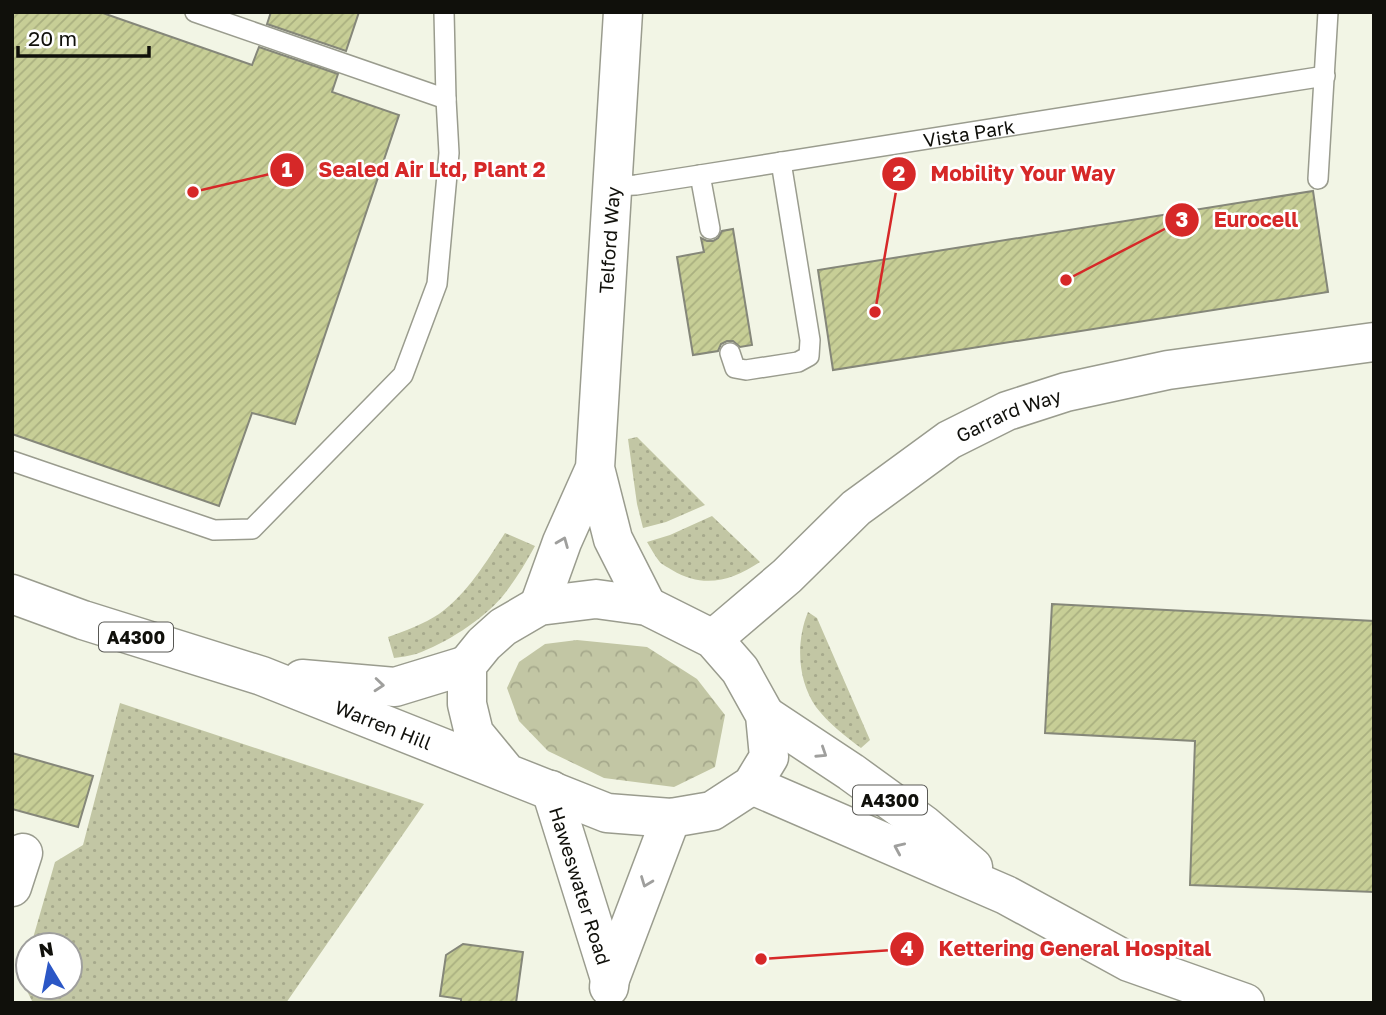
<svg xmlns="http://www.w3.org/2000/svg" width="1386" height="1015" viewBox="0 0 1386 1015" font-family="'Golos Text',sans-serif">
	<style>
		.grass { fill: url(#grass-dots) }
		.forest { fill: url(#forest-crowns) }
		.building { fill: url(#building-hatch); stroke: #858779; stroke-width: 2 }
		.lines { fill: none; stroke-linecap: round; stroke-linejoin: round }
		.lane-casing { stroke: #9a9c8e; stroke-width: 22 }
		.street-casing { stroke: #9a9c8e; stroke-width: 41 }
		.secondary-casing { stroke: #9a9c8e; stroke-width: 41 }
		.primary-casing { stroke: #9a9c8e; stroke-width: 41 }
		.lane { stroke: #fff; stroke-width: 19 }
		.street { stroke: #fff; stroke-width: 38 }
		.secondary { stroke: #fff; stroke-width: 38 }
		.primary { stroke: #fff; stroke-width: 38 }
		.oneway { stroke: #9f9f9d }
		.labels { text-anchor: middle; dominant-baseline: central; stroke-width: 5; stroke-linejoin: round; paint-order: stroke }
		.shield { fill: #fff; stroke: #585854; stroke-width: 2 }
		.shield-label { font-size: 18px; font-weight: bold; fill: #10100b }
		.street-label { font-size: 19px; fill: #10100b; stroke: #fff }
		.leader { fill: none; stroke: #d62828; stroke-width: 2.5 }
		.callout-dot { fill: #d62828; stroke: #fff; stroke-width: 2.5 }
		.mark-label { font-size: 21px; text-anchor: middle; font-weight: bold; fill: #fff }
		.callout-label { font-size: 21px; text-anchor: middle; font-weight: bold; fill: #d62828; stroke: #fff; stroke-width: 5; stroke-linejoin: round; paint-order: stroke }
	</style>
	<defs>
		<pattern id="grass-dots" width="8" height="8" patternUnits="userSpaceOnUse" patternTransform="scale(1.75)"><rect width="8" height="8" fill="#c2c6a4"/><path d="M2 2h.1M6 6h.1" fill="none" stroke="#a6a98c" stroke-width="1.8" stroke-linecap="round"/></pattern>
		<pattern id="forest-crowns" width="20" height="18" patternUnits="userSpaceOnUse" patternTransform="scale(1.75)"><rect width="20" height="18" fill="#c2c6a4"/><path d="M2 6a3 3 0 1 1 6 0M12 15a3 3 0 1 1 6 0" fill="none" stroke="#a6a98c"/></pattern>
		<pattern id="building-hatch" width="6" height="6" patternUnits="userSpaceOnUse" patternTransform="scale(1.75)"><rect width="6" height="6" fill="#c7ce96"/><path d="M-1 1l2-2M0 6l6-6M5 7l2-2" fill="none" stroke="#aab080"/></pattern>
	</defs>
	<rect width="100%" height="100%" fill="#f2f5e5"/>
	<path class="grass" d="M637 437 705 505 666 522 643 528 637 504 628 439Z
		M712 516 760 562C731 581 704 589 672 570 668 567 662 565 659 561 654 555 651 548 647 542L670 535Z
		M505 533 535 546C525 564 515 581 502 597 482 620 445 644 416 654 409 656 401 657 394 658L388 637C405 631 424 624 439 614 468 593 486 562 505 533Z
		M808 612 817 618 870 740 861 748C845 736 828 723 816 707 797 680 796 641 808 612Z
		M120 703 424 804 286 1003H33L21 979 28 954V987H70V945H31L55 862 83 845Z"/>
	<path class="forest" d="M577 640 647 647 697 679 725 715 715 767 674 787 604 778 548 751 519 721 507 688 519 662 545 644Z"/>
	<path class="building" d="M12 12H100L252 65 259 47 338 74 332 92 399 115 295 424 252 413 219 506 12 434Z
		M271 12H359L346 51 267 24Z
		M1313 191 1328 292 833 370 818 270Z
		M733 229 752 345 740 347 733 341H727L721 344 718 351 693 355 677 257 704 252 701 238 707 241H713L718 238 722 231Z
		M1052 604 1374 621V892L1190 885 1195 741 1045 733Z
		M12 753 93 776 78 827 12 809Z
		M463 944 523 952 516 1003H461V999L440 996 446 955Z"/>
	<g class="lines">
		<g class="lane-casing">
			<g id="lane">
				<path d="M195 12 446 99"/>
				<path d="M700 175 710 229"/>
				<path d="M1318 179 1328 12"/>
				<path id="s1" d="M613 186 636 185 700 175 1325 76"/>
				<path d="M730 353 735 368 746 370 798 362 809 356 810 340 781 162"/>
				<path d="M12 461 214 530 252 529 403 375 437 284 449 153 446 99 444 12"/>
			</g>
		</g>
		<g class="street-casing">
			<g id="street">
				<path id="s2" d="M713 639 787 576 856 508 949 440 1007 411 1066 392 1168 370 1374 342"/>
				<path id="s3" d="M551 790 610 979"/>
				<path d="M12 887 23 853"/>
				<path d="M609 987 610 979 671 818"/>
			</g>
		</g>
		<g class="secondary-casing">
			<path id="secondary" d="M623 12 595 468 613 539 647 606
				M539 606 562 542 595 468"/>
		</g>
		<g class="primary-casing">
			<g id="primary">
				<path id="s4" d="M12 594 83 620 262 676 607 813 671 818 712 811 752 785 769 757 765 715 740 670 713 639 647 606 596 599 539 606 503 627 484 644 467 665V704L474 733 506 772"/>
				<path d="M302 679 395 687 467 665"/>
				<path d="M765 715 851 772 924 825 973 867"/>
				<path d="M752 785 1006 895 1129 962 1245 1003"/>
			</g>
		</g>
		<use href="#lane" class="lane"/>
		<use href="#street" class="street"/>
		<use href="#secondary" class="secondary"/>
		<use href="#primary" class="primary"/>
	</g>
	<defs><path id="oneway-chevron" d="M-2-3.5L2.5 0L-2 3.5" fill="none" stroke-width="1.6" stroke-linecap="round" stroke-linejoin="round" transform="scale(1.75)"/></defs>
	<g class="oneway">
		<use href="#oneway-chevron" transform="translate(563 542) rotate(-68)"/>
		<use href="#oneway-chevron" transform="translate(379 685) rotate(5)"/>
		<use href="#oneway-chevron" transform="translate(822 753) rotate(33)"/>
		<use href="#oneway-chevron" transform="translate(899 848) rotate(-156)"/>
		<use href="#oneway-chevron" transform="translate(646 882) rotate(111)"/>
	</g>
	<g class="labels">
		<g class="shield">
			<rect x="99" y="622.5" width="74" height="29" rx="5"/>
			<rect x="853" y="785.5" width="74" height="29" rx="5"/>
		</g>
		<g class="shield-label">
			<text x="136" y="637">A4300</text>
			<text x="890" y="800">A4300</text>
		</g>
		<g class="street-label">
			<text stroke="none"><textPath href="#s1" startOffset="360">Vista Park</textPath></text>
			<text transform="translate(609 240) rotate(-86)">Telford Way</text>
			<text stroke="none"><textPath href="#s2" startOffset="374">Garrard Way</textPath></text>
			<text stroke="none"><textPath href="#s4" startOffset="394">Warren Hill</textPath></text>
			<text stroke="none"><textPath href="#s3" startOffset="100">Haweswater Road</textPath></text>
		</g>
	</g>
	<path class="leader" d="M193 192L287 170M875 312L899 174M1066 280L1182 220M761 959L907 949"/>
	<g class="callout-dot">
		<circle cx="193" cy="192" r="7"/>
		<circle cx="875" cy="312" r="7"/>
		<circle cx="1066" cy="280" r="7"/>
		<circle cx="761" cy="959" r="7"/>
		<circle cx="287" cy="170" r="18"/>
		<circle cx="899" cy="174" r="18"/>
		<circle cx="1182" cy="220" r="18"/>
		<circle cx="907" cy="949" r="18"/>
	</g>
	<g class="mark-label">
		<text x="287" y="177">1</text>
		<text x="899" y="181">2</text>
		<text x="1182" y="227">3</text>
		<text x="907" y="956">4</text>
	</g>
	<g class="callout-label">
		<text x="432" y="177">Sealed Air Ltd, Plant 2</text>
		<text x="1023" y="181">Mobility Your Way</text>
		<text x="1256" y="227">Eurocell</text>
		<text x="1075" y="956">Kettering General Hospital</text>
	</g>
	<rect width="1386" height="1015" fill="none" stroke="#10100b" stroke-width="28"/>
	<g transform="translate(49 966) rotate(350)"><circle r="33" fill="#ffffff" stroke="#9f9f9d" stroke-width="2"/>
	<path d="M0-5L12 26L0 18L-12 26Z" fill="#2b57c6"/>
	<text y="-10" font-size="19" font-weight="bold" text-anchor="middle" fill="#10100b">N</text>
	</g>
	<path d="M18 46v10h131v-10" fill="none" stroke="#10100b" stroke-width="3.5"/>
	<text x="28" y="46" font-size="21" fill="#10100b" stroke="#ffffff" stroke-width="5" paint-order="stroke">20 m</text>
</svg>
